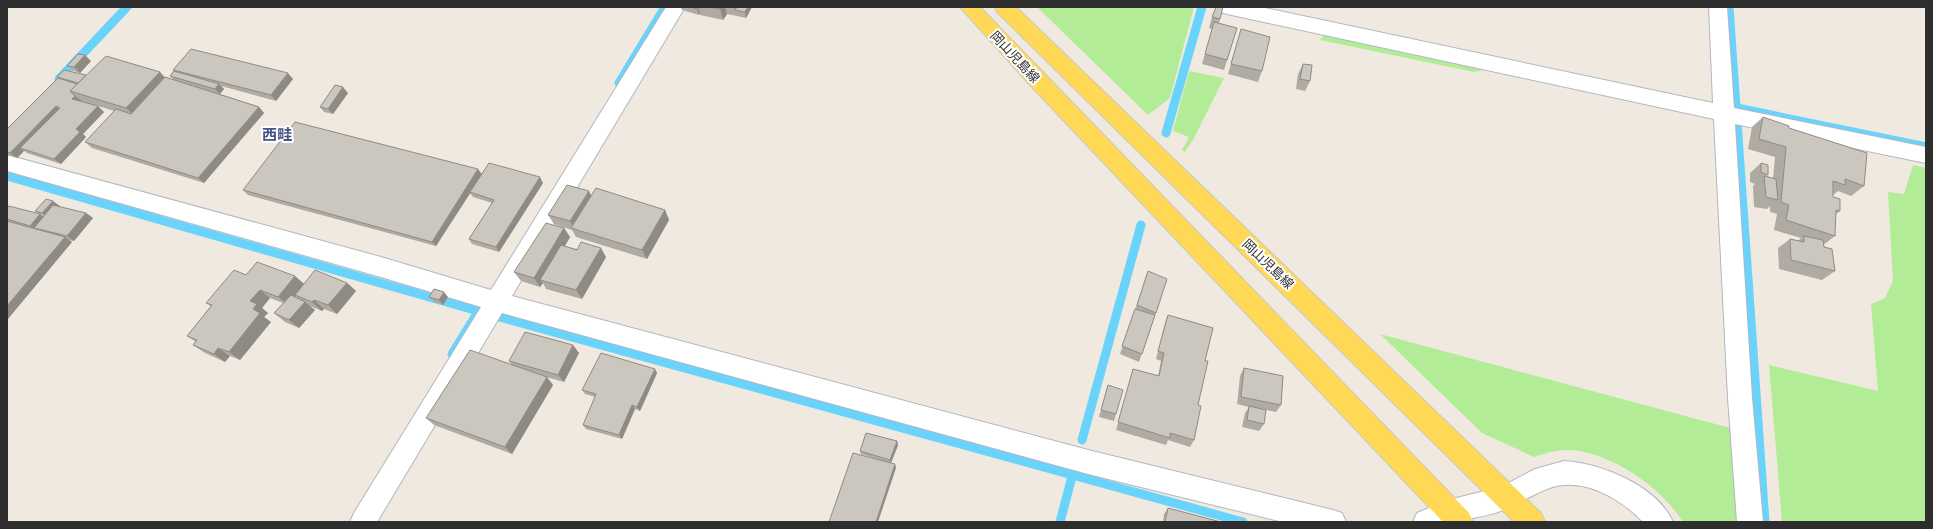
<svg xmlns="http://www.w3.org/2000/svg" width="1933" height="529" viewBox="0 0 1933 529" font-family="'Fira Sans Condensed','Noto Sans JP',sans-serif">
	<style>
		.green { fill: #b3ec97 }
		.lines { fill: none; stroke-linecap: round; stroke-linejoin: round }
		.stream { stroke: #69d3fc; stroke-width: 9 }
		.minor-casing { stroke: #b3b6c2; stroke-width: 2 }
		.primary-casing { stroke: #c9c9c9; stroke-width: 2 }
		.minor { fill: #fff; fill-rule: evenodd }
		.primary { fill: #ffd956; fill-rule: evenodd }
		.wall { fill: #afaba3 }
		.shaded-wall { fill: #8e8b85 }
		.building { fill: #cbc7be; stroke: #8e8b85 }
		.labels { text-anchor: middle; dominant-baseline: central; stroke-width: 4; stroke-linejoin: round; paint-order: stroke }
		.street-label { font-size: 13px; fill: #2e2e2e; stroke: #fff }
		.quarter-label { font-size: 15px; font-weight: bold; fill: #485285; stroke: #fff }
	</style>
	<rect width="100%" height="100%" fill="#f0e9df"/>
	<path class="green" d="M1037 7H1194L1170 98 1148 115Z
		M1332 34 1488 69 1474 72 1320 40 1324 35Z
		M1189 71 1224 78 1194 138 1185 152 1182 150 1189 137 1173 131Z
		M1913 165 1926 168V522H1782L1769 365 1878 391 1871 304 1885 298 1893 281 1888 192 1904 194Z
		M1380 334 1734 429 1740 522H1683C1661 486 1600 443 1555 451 1548 452 1541 455 1534 457L1482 433Z"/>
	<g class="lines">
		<path class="stream" d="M1729 7 1765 522
			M59 79 127 7
			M619 83 665 7
			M1732 107 1926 147
			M1166 133 1202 7
			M7 176 478 311 1243 522
			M452 354 481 307
			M1082 440 1141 225
			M1060 522 1074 469"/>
		<g class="minor-casing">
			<path id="minor" d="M666 7H685L512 296 1092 451 1333 510 1342 513 1346 522H1283L1092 475 502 313 377 522H350L354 513 481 307 381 277 7 171V155L381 257 491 290Z
				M1218 7H1260L1713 103 1709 7H1727L1734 108 1926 147V163L1735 124 1752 398 1763 522H1737L1728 398 1714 119 1227 14 1220 12Z
				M1564 461C1601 463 1657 486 1673 522H1643C1620 498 1581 475 1547 489 1529 496 1514 507 1495 513 1466 521 1444 522 1413 522L1417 513 1448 500 1501 487 1535 469Z"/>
		</g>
		<g class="primary-casing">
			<path id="primary" d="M960 7H980L1469 513 1473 522H1443L1031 86Z
				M995 7H1016L1541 513 1545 522H1514L997 12Z"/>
		</g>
		<use href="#minor" class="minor"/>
		<use href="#primary" class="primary"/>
	</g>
	<path class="wall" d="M681 7H752L746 18 737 16 727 14 723 20 700 15V13L699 15 682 10Z
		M1223 7 1219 23 1237 28 1224 70 1202 64 1212 29 1209 28 1212 17Z
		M1241 29 1262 71 1258 82 1228 74Z
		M91 61 80 73 74 71 67 66Z
		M1303 64 1310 81 1305 91 1296 89 1298 74Z
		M173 70 293 79 276 101 221 86 224 89 220 94 259 107 264 113 204 183 92 148 85 142 114 111 98 106 104 112 83 134 86 137 61 164 27 153 24 151 17 158 7 155V129L58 78 57 77 86 75 165 77 174 80 170 76 174 71Z
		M348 93 333 114 324 112 320 107Z
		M1763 117 1789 128 1864 186 1851 196 1838 191 1833 195V197L1840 211 1835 215V236L1823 245 1835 271 1822 280 1779 269 1778 248 1790 239 1798 241 1801 238 1774 230 1777 214 1770 212V206L1767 209 1754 207 1753 186 1755 184 1750 182V173L1761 163 1768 175 1766 176 1773 178 1775 157 1748 149 1752 127Z
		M478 169 482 174 543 183 499 252 472 244 469 239 492 203 473 197 470 193 436 246 248 195 243 190Z
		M591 196 665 210 669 220 647 259 576 237 572 230 554 224 548 215Z
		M60 206 59 207 86 213 93 218 74 241 68 240 72 242 7 320V209L40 214 43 217 44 216 35 211Z
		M564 228 570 237 565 246 606 257 582 299 546 289 543 283 540 287 521 281 514 272Z
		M1148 271 1156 313 1139 362 1120 354Z
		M246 275 295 276 304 284 347 283 356 291 337 314 324 309 322 311 310 306 315 310 299 328 285 322 274 313 283 303 270 298 262 308 268 313 264 317 271 322 240 360 230 356 225 362 205 353 193 345 196 342 187 336 211 306 206 303Z
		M429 297H448L443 305 434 302Z
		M1168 315 1205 361 1198 405 1194 440 1190 447 1168 440 1166 445 1116 430 1133 369 1158 376 1161 361 1156 359 1165 323Z
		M573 345 579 353 564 382 546 377 553 385 512 454 434 425 426 418 513 366 509 361Z
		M1244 368 1281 405 1276 412 1266 410 1264 424 1259 431 1242 427 1245 413 1249 407 1237 404 1240 376Z
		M655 369 657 373 640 411 635 409 622 439 586 429 583 425 595 397 585 394 582 390Z
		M1108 385 1116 414 1114 421 1099 417Z
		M897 441 898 445 891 463 896 468 883 461 861 454 860 451Z
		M1168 508 1221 522H1163L1164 514Z"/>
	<path class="shaded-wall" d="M698 7 700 13 699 15 697 9Z
		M722 7H725L727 14 723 20 720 9Z
		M734 7H741L735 10 737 16Z
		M748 7H752L746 18 745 12Z
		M85 55 91 61 80 73 74 67Z
		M160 72 170 83 138 119 126 108Z
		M288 73 293 79 276 101 271 95Z
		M219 84 224 89 220 94 215 89Z
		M343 87 348 93 333 114 328 109Z
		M75 96 82 101 72 99Z
		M56 106 62 112 20 148 24 151 17 158 10 153Z
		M98 106 104 112 83 134 86 137 61 164 54 159 76 129Z
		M259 107 264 113 204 183 198 178Z
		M478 169 482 175 436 246 432 242Z
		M540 177 543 183 499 252 496 247Z
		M589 191 594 201 574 229 570 221Z
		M53 201 60 206 49 218 42 213Z
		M665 210 669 220 647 259 642 250Z
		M86 213 93 218 74 241 67 236Z
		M40 214 47 219 34 228 37 231 30 226Z
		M564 228 570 237 544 281 540 280 543 283 540 287 534 278Z
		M65 237 72 242 7 320V306Z
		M601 248 606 257 582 299 576 290Z
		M295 276 305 285 295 295 296 296 289 305 278 297Z
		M347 283 356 291 337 314 328 305Z
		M260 290 270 298 262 308 268 313 264 317 271 322 240 360 229 352 253 309 250 301Z
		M444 292 448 297 443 305 439 300Z
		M314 300 324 309 322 311 312 302Z
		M305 302 315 310 299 328 289 320Z
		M573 345 579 353 564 382 558 375Z
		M218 348 230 356 225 362 214 354Z
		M655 369 657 373 640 411 637 407Z
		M547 377 553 385 512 454 505 447Z
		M632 405 635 409 622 439 619 435Z
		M897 441 898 445 891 463 890 460Z
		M895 464 896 468 878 522H876Z"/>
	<path class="building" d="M691 7H698L697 9Z
		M709 7H722L720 9Z
		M737 7H748L745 12 735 10Z
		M1216 7H1223L1220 19 1212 17Z
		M1214 22 1237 28 1227 60 1205 54Z
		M1241 29 1270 37 1262 71 1231 64Z
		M191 49 288 73 271 95 173 70Z
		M78 54 85 55 74 67 67 66Z
		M106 56 160 72 126 108 70 91Z
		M1303 64 1312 65 1310 81 1300 79Z
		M64 70 86 75 78 83 57 77Z
		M174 71 219 84 215 89 170 76Z
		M165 77 259 107 198 178 85 142 116 109 131 114Z
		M58 78 77 84 70 91 75 96 72 99 98 106 76 129 80 132 54 159 20 148 60 108 56 106 10 153 7 152V129Z
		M335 85 343 87 328 109 320 107Z
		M1763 117 1789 126V128L1867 153 1864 186 1845 179V185L1833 181V197L1840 199V211L1836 210 1835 236 1786 220 1789 205 1781 202 1786 147 1759 139Z
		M295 122 478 169 432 242 243 190Z
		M489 163 540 177 496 247 469 239 494 200 470 192Z
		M1761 163 1768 165V175L1761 172Z
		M1764 176 1776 179 1778 200 1766 197Z
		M567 185 589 191 570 221 548 215Z
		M596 188 665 210 642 250 571 228Z
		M46 199 53 201 42 213 35 211Z
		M53 205 86 213 67 236 34 228Z
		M9 206 40 214 30 226 7 219V209Z
		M7 221 65 237 7 306Z
		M546 223 564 228 534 278 514 272Z
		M1804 236 1823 240 1824 247 1832 249 1835 271 1791 260 1790 239 1804 242Z
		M581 242 601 248 576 290 540 280 561 245 577 250Z
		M257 262 295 276 278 297 260 290 250 301 257 304 253 309 260 313 229 352 218 348 214 354 193 345 197 340 187 336 212 305 206 303 234 270 246 275Z
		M315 270 347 283 328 305 314 300 312 302 295 295Z
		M1148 271 1167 279 1156 313 1137 305Z
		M434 289 444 292 439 300 429 297Z
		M291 295 305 302 289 320 274 313Z
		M1135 309 1155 315 1142 354 1122 346Z
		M1168 315 1213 328 1205 361H1208L1198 405 1201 406 1194 440 1170 433V438L1118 422 1133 369 1159 376 1164 353 1158 351Z
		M525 332 573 345 558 375 509 361Z
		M470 350 547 377 505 447 426 418Z
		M601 353 655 369 637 407 632 405 619 435 583 425 596 394 582 390Z
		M1244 368 1283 376 1281 405 1241 397Z
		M1108 385 1123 390 1116 414 1101 410Z
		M1249 406 1266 410 1264 424 1247 420Z
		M866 433 897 441 890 460 860 451Z
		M853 453 895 464 876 522H829Z
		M1168 508 1221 522H1165Z"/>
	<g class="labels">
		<g class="street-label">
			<text transform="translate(1015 57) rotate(47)">岡山児島線</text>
			<text transform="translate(1268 264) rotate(44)">岡山児島線</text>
		</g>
		<g class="quarter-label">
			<text x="277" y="135">西畦</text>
		</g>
	</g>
	<rect width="1933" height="529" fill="none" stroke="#2e2e2e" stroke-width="16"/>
</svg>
